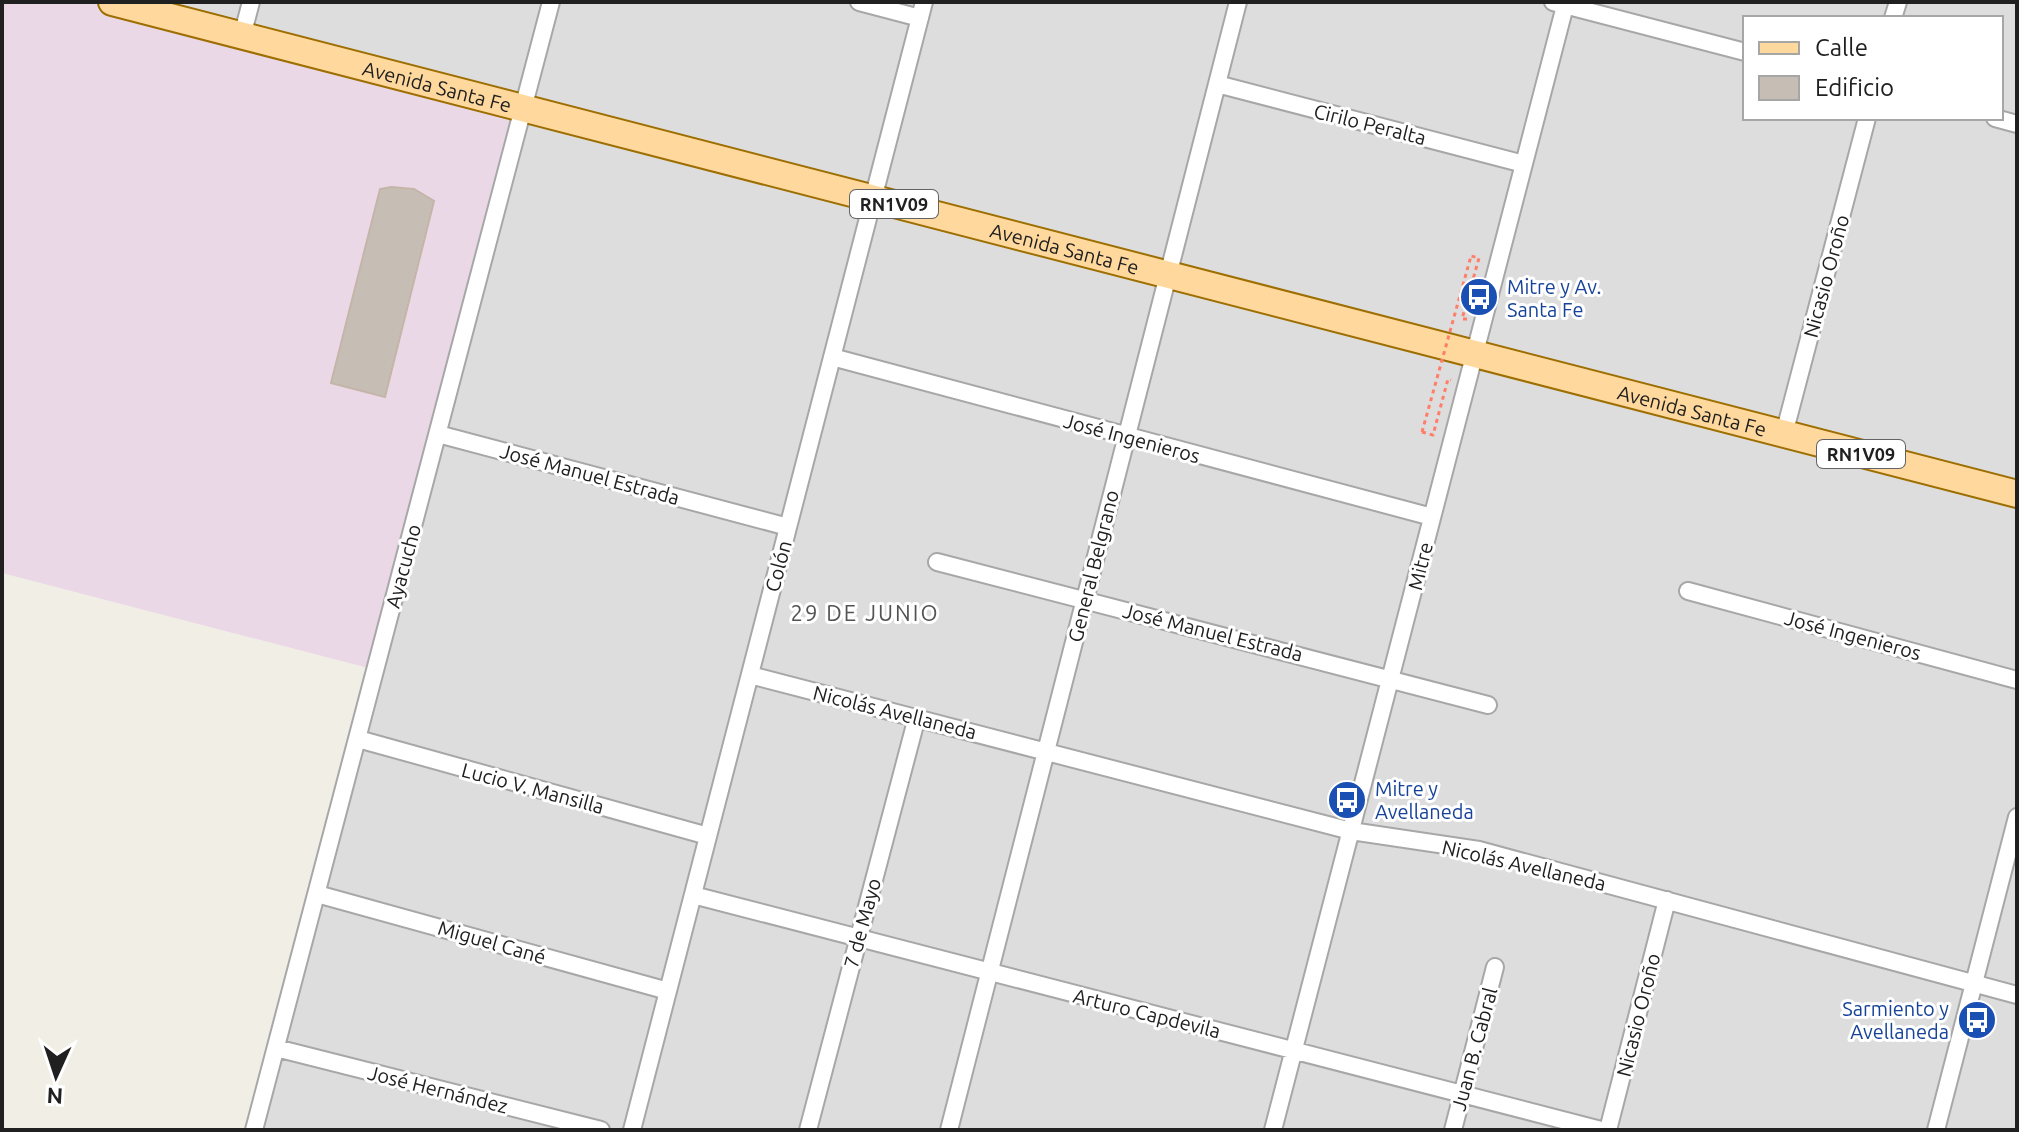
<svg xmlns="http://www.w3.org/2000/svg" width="2019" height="1132" viewBox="0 0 2019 1132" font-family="Ubuntu,sans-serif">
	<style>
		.residential { fill: #dedddd; fill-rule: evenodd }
		.industrial { fill: #ebd8e7 }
		.building { fill: #c6beb5; stroke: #c4b5a8; stroke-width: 2 }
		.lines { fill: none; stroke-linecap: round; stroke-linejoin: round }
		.minor-casing { stroke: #a7a7a7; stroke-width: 20 }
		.primary-casing { stroke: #9d6e00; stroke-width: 30 }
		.path { stroke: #ff7e6a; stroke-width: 3; stroke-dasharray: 4 4; stroke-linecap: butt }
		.minor { stroke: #fff; stroke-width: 16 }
		.primary { stroke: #ffd89e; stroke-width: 26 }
		.path-bridge { stroke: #ff7e6a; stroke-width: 3; stroke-dasharray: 4 4; stroke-linecap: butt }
		.labels { text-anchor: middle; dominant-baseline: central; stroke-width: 6; stroke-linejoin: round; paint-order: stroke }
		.shield { fill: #fff; stroke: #636363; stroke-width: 2 }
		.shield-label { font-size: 18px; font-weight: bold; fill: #202020 }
		.street-label { font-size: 20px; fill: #202020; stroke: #fff }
		.transit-label { font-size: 20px; fill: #164399; stroke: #fff; text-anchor: start }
		.neighbourhood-label { font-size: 22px; letter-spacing: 2px; fill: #535353; stroke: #fff }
	</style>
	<rect width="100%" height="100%" fill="#f1eee6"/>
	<path class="residential" d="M112 2H2017V1130H254L438 434ZM1745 18H2001V118H1745Z"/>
	<path class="industrial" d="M2 2H112L522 108 376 670 2 573Z"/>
	<path class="building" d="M391 187 414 189 434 201 385 397 331 383 380 189Z"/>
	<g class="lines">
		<g class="minor-casing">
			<path id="minor" d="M859 2 920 18
				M1553 2 1745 52
				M1893 18 1898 2
				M242 36 251 2
				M1217 84 1524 164
				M1995 118 2017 124
				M832 357 1432 517
				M438 434 788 527
				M1784 434 1867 118
				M937 562 1488 705
				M1688 591 2017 680
				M750 675 1351 831 1479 850 2017 995
				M358 739 708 836
				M317 894 668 991
				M693 895 1601 1130
				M276 1048 601 1130
				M254 1130 551 2
				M632 1130 924 2
				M808 1130 917 717
				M949 1130 1238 2
				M1273 1130 1566 2
				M1453 1130 1495 967
				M1608 1130 1667 900
				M1936 1130 2017 817"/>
		</g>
		<g class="primary-casing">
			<g id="primary">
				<path id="s1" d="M112 2 2017 494"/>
			</g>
		</g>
		<path class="path" d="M1467 319H1462L1479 258 1471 256
			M1422 432 1433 435 1448 379 1451 380"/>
		<use href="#minor" class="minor"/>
		<use href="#primary" class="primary"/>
		<path class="path-bridge" d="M1422 432 1471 256"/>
	</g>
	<defs>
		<g id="bus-disc" transform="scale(2)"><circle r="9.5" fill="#1a4fb4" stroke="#fff"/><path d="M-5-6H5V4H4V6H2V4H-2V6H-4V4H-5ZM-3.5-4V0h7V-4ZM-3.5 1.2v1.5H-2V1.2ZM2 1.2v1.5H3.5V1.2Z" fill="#fff"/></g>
	</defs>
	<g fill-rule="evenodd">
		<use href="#bus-disc" x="1479" y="297"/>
		<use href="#bus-disc" x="1347" y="800"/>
		<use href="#bus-disc" x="1977" y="1020"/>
	</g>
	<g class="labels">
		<g class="shield">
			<rect x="850" y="190" width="88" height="28" rx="6"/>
			<rect x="1817" y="440" width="88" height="28" rx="6"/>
		</g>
		<g class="shield-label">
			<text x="894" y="204">RN1V09</text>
			<text x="1861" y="454">RN1V09</text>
		</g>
		<g class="street-label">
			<text stroke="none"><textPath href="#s1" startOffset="336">Avenida Santa Fe</textPath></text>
			<text transform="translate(1370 124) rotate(14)">Cirilo Peralta</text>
			<text stroke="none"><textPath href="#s1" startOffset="984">Avenida Santa Fe</textPath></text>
			<text transform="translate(1826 276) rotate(-75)">Nicasio Oroño</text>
			<text stroke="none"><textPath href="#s1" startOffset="1632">Avenida Santa Fe</textPath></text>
			<text transform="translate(1132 438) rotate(15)">José Ingenieros</text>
			<text transform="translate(590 474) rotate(15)">José Manuel Estrada</text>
			<text transform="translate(403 566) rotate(-75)">Ayacucho</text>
			<text transform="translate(778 566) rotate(-75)">Colón</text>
			<text transform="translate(1093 566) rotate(-76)">General Belgrano</text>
			<text transform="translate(1420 566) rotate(-76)">Mitre</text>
			<text transform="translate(1213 632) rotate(14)">José Manuel Estrada</text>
			<text transform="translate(1853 635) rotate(15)">José Ingenieros</text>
			<text transform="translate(895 712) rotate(14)">Nicolás Avellaneda</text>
			<text transform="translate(533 788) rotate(15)">Lucio V. Mansilla</text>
			<text transform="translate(1524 865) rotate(13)">Nicolás Avellaneda</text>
			<text transform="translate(862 923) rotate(-75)">7 de Mayo</text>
			<text transform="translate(492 942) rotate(16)">Miguel Cané</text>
			<text transform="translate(1147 1013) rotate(14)">Arturo Capdevila</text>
			<text transform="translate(1638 1015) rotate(-76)">Nicasio Oroño</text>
			<text transform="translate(1474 1049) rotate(-75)">Juan B. Cabral</text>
			<text transform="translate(438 1089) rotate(14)">José Hernández</text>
		</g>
		<g class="transit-label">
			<text x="1507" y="286">Mitre y Av.<tspan x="1507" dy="23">Santa Fe</tspan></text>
			<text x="1375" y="788">Mitre y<tspan x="1375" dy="23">Avellaneda</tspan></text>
			<text x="1949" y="1008" text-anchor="end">Sarmiento y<tspan x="1949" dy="23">Avellaneda</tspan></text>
		</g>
		<g class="neighbourhood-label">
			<text x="865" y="612">29 DE JUNIO</text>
		</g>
	</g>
	<rect width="2019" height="1132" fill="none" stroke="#202020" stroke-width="8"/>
	<rect x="1743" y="16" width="260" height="104" fill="#ffffff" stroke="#a6a6a6" stroke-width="2"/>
	<rect x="1759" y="42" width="40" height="12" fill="#ffd89e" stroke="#a6a6a6" stroke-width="2"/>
	<text x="1815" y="56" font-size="24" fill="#202020">Calle</text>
	<rect x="1759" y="76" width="40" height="24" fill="#c6beb5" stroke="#a6a6a6" stroke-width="2"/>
	<text x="1815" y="96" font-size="24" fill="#202020">Edificio</text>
	<g transform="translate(56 1076) rotate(183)" stroke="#ffffff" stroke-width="6" paint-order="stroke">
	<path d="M0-6L14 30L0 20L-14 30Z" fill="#202020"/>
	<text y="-12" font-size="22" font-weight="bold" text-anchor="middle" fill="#202020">N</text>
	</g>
</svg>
